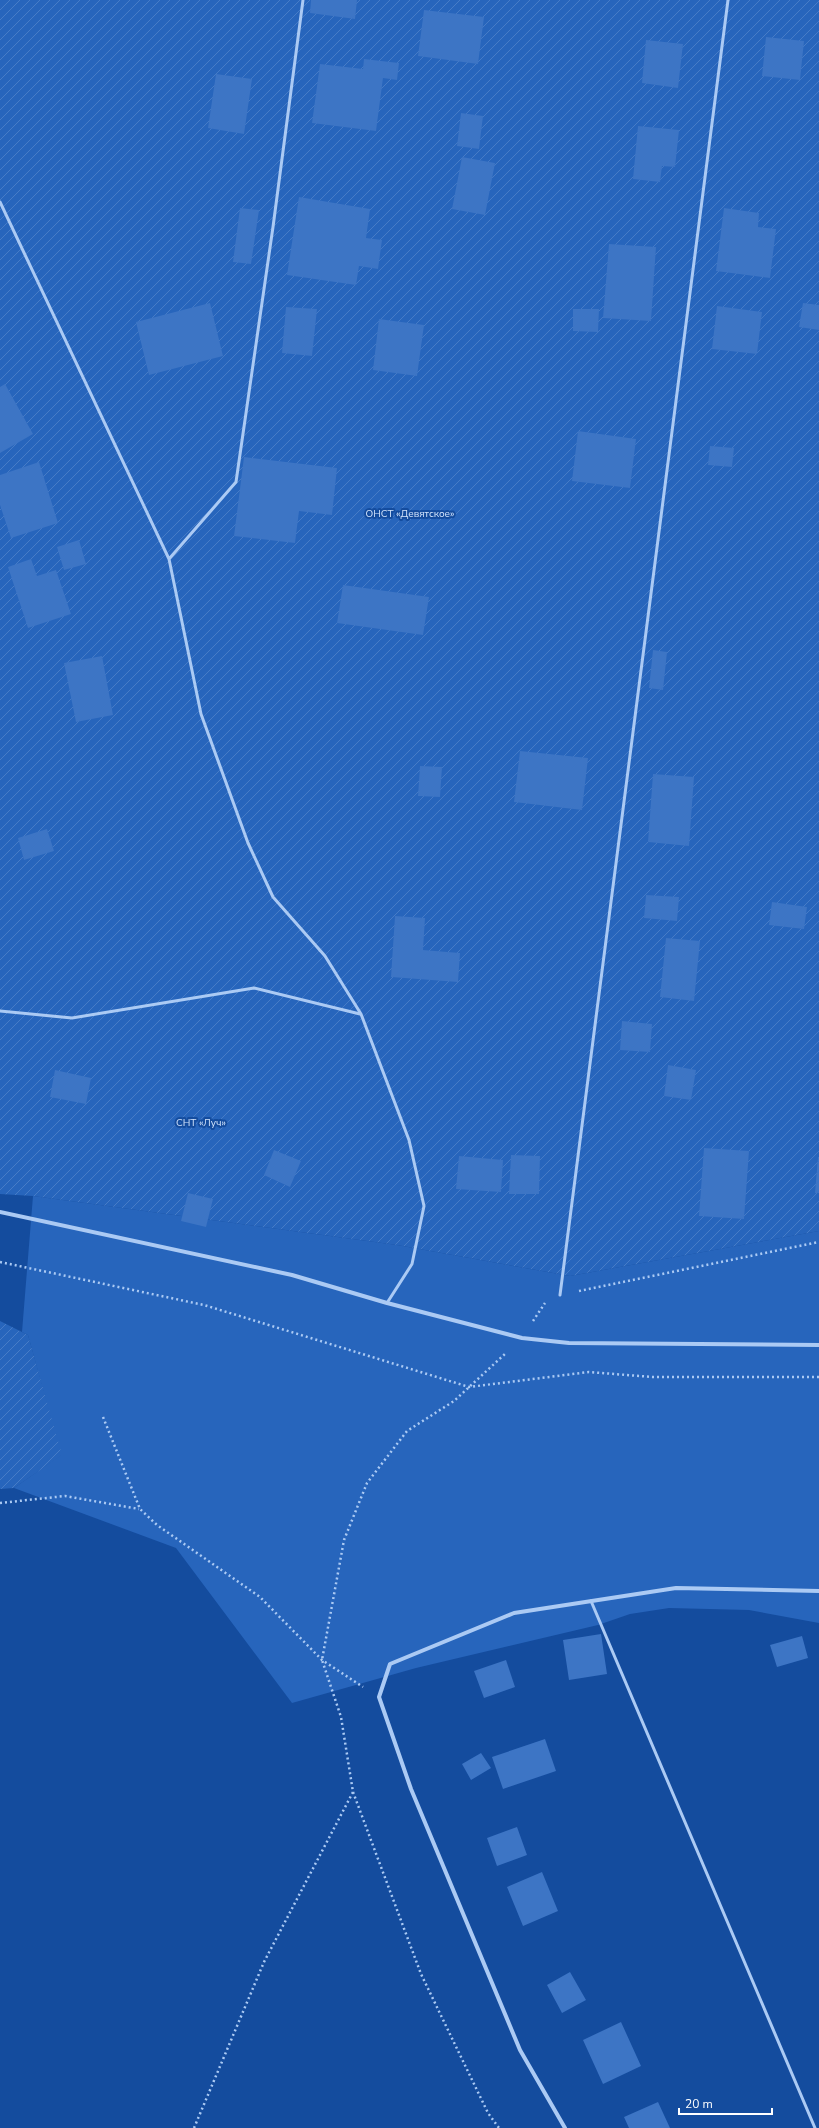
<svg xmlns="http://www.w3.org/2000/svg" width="819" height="2128" viewBox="0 0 819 2128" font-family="'Nunito Sans',sans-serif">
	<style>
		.grass { fill: #2765bc }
		.garden { fill: url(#garden-furrows) }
		.building { fill: #3d75c5 }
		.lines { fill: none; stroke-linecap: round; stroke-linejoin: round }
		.path { stroke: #abcaf4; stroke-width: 2.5; stroke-dasharray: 2 3; stroke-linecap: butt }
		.service { stroke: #abcaf4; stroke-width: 3 }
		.minor { stroke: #abcaf4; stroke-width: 4 }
		.labels { text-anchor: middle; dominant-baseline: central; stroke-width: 4; stroke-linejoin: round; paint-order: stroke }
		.park-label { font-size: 10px; fill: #d4e5fd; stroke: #144c9e }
	</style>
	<defs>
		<pattern id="garden-furrows" width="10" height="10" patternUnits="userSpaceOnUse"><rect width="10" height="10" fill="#2765bc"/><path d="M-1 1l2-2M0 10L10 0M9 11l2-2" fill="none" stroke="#477cc6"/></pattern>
	</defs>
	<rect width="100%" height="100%" fill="#144c9e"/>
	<path class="grass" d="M33 1196 397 1245 570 1276 819 1231V1623L749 1610 669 1608 630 1614 598 1625 416 1668 292 1703 176 1548 14 1488 61 1455 28 1335 22 1332Z"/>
	<path class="garden" d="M0 0H819V1231L570 1276 397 1245 33 1196 0 1194Z
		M0 1321 28 1335 62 1455 14 1488 0 1489Z"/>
	<path class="building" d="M311 0H357L355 19 310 13Z
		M424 10 484 17 478 64 418 56Z
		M766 37 804 41 800 80 762 76Z
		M646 40 683 44 678 88 642 83Z
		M364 59 399 63 397 80 383 78 376 131 312 123 320 64 363 69Z
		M216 74 252 79 244 134 208 128Z
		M461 113 483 116 479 149 457 146Z
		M638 126 679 130 675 167 662 166 660 182 633 179Z
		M462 157 495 163 485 215 452 209Z
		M299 197 370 209 366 238 382 240 378 269 359 266 356 285 287 275Z
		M240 208 259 210 251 264 233 262Z
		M724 208 759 213 758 227 776 229 770 278 716 271Z
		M609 244 656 247 651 321 603 318Z
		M210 303 223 356 149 375 136 322Z
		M803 303 819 305V330L799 327Z
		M717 306 762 312 757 354 712 349Z
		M286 307 317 309 312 356 282 353Z
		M573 309H599L598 332 573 331Z
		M379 319 424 325 417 376 373 370Z
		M5 384 33 434 0 453V387Z
		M578 431 636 439 630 488 572 481Z
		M710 446 734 448 732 467 708 465Z
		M244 457 337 468 332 515 299 511 295 543 234 536Z
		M39 462 58 523 11 538 0 505V475Z
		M79 540 86 564 64 570 57 547Z
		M31 559 37 576 56 570 71 614 28 628 8 567Z
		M343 585 429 597 423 635 337 623Z
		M653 650 667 652 663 690 649 688Z
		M102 656 113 715 76 722 64 663Z
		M520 751 588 758 582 810 514 802Z
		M420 766 442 767 440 797 418 796Z
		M653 774 694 777 689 846 648 842Z
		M47 829 54 851 24 860 18 838Z
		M646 895 679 897 677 921 644 918Z
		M772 902 807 907 804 929 769 925Z
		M395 916 425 918 423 950 460 953 458 982 391 977Z
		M666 938 700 941 694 1001 660 997Z
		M622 1021 652 1024 650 1052 620 1050Z
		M668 1065 696 1070 691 1100 664 1096Z
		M55 1070 91 1078 86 1104 50 1097Z
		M704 1148 749 1151 744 1219 699 1216Z
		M274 1150 301 1161 290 1187 264 1175Z
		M511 1155 540 1156 539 1194H509Z
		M459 1156 503 1160 501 1192 456 1189Z
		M818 1157H819V1193H815Z
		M188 1193 213 1199 206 1227 181 1221Z
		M601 1634 607 1674 569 1680 563 1640Z
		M802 1636 808 1658 777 1667 770 1645Z
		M506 1660 515 1687 484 1698 474 1671Z
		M545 1739 556 1771 503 1789 492 1757Z
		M481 1753 491 1768 471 1780 462 1764Z
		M517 1827 527 1855 497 1866 487 1838Z
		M542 1872 558 1911 523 1926 507 1887Z
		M570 1972 586 2000 562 2013 547 1985Z
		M621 2022 641 2066 603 2084 583 2040Z
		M658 2102 670 2128H629L624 2117Z"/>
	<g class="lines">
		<path class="path" d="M0 1262 204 1305 469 1387 589 1372 652 1377H819
			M579 1291 819 1242
			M533 1321 545 1303
			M103 1417 140 1509 157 1525 260 1597 322 1660 363 1687
			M0 1503 65 1496 139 1509
			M353 1792 421 1974 488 2113 499 2128
			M194 2128 264 1962 353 1792 341 1717 322 1660 344 1540 367 1483 407 1431 454 1401 506 1353"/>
		<path class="service" d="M0 202 169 559 201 714 248 843 273 897 325 956 361 1014 409 1140 424 1206 412 1264 387 1303
			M169 559 236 482 273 227 303 0
			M0 1011 72 1018 254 988 360 1014
			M560 1295 728 0
			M591 1601 815 2128"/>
		<path class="minor" d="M0 1212 292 1275 387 1303 522 1338 569 1343 819 1345
			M565 2128 520 2050 411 1789 379 1697 390 1664 514 1613 676 1588 819 1591"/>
	</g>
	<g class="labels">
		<g class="park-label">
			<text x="410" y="514">ОНСТ «Девятское»</text>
			<text x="201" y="1123">СНТ «Луч»</text>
		</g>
	</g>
	<path d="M679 2108v6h93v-6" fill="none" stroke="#ffffff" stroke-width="2"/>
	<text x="685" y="2108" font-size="12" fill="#ffffff" stroke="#144c9e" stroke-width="3" paint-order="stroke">20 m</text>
</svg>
